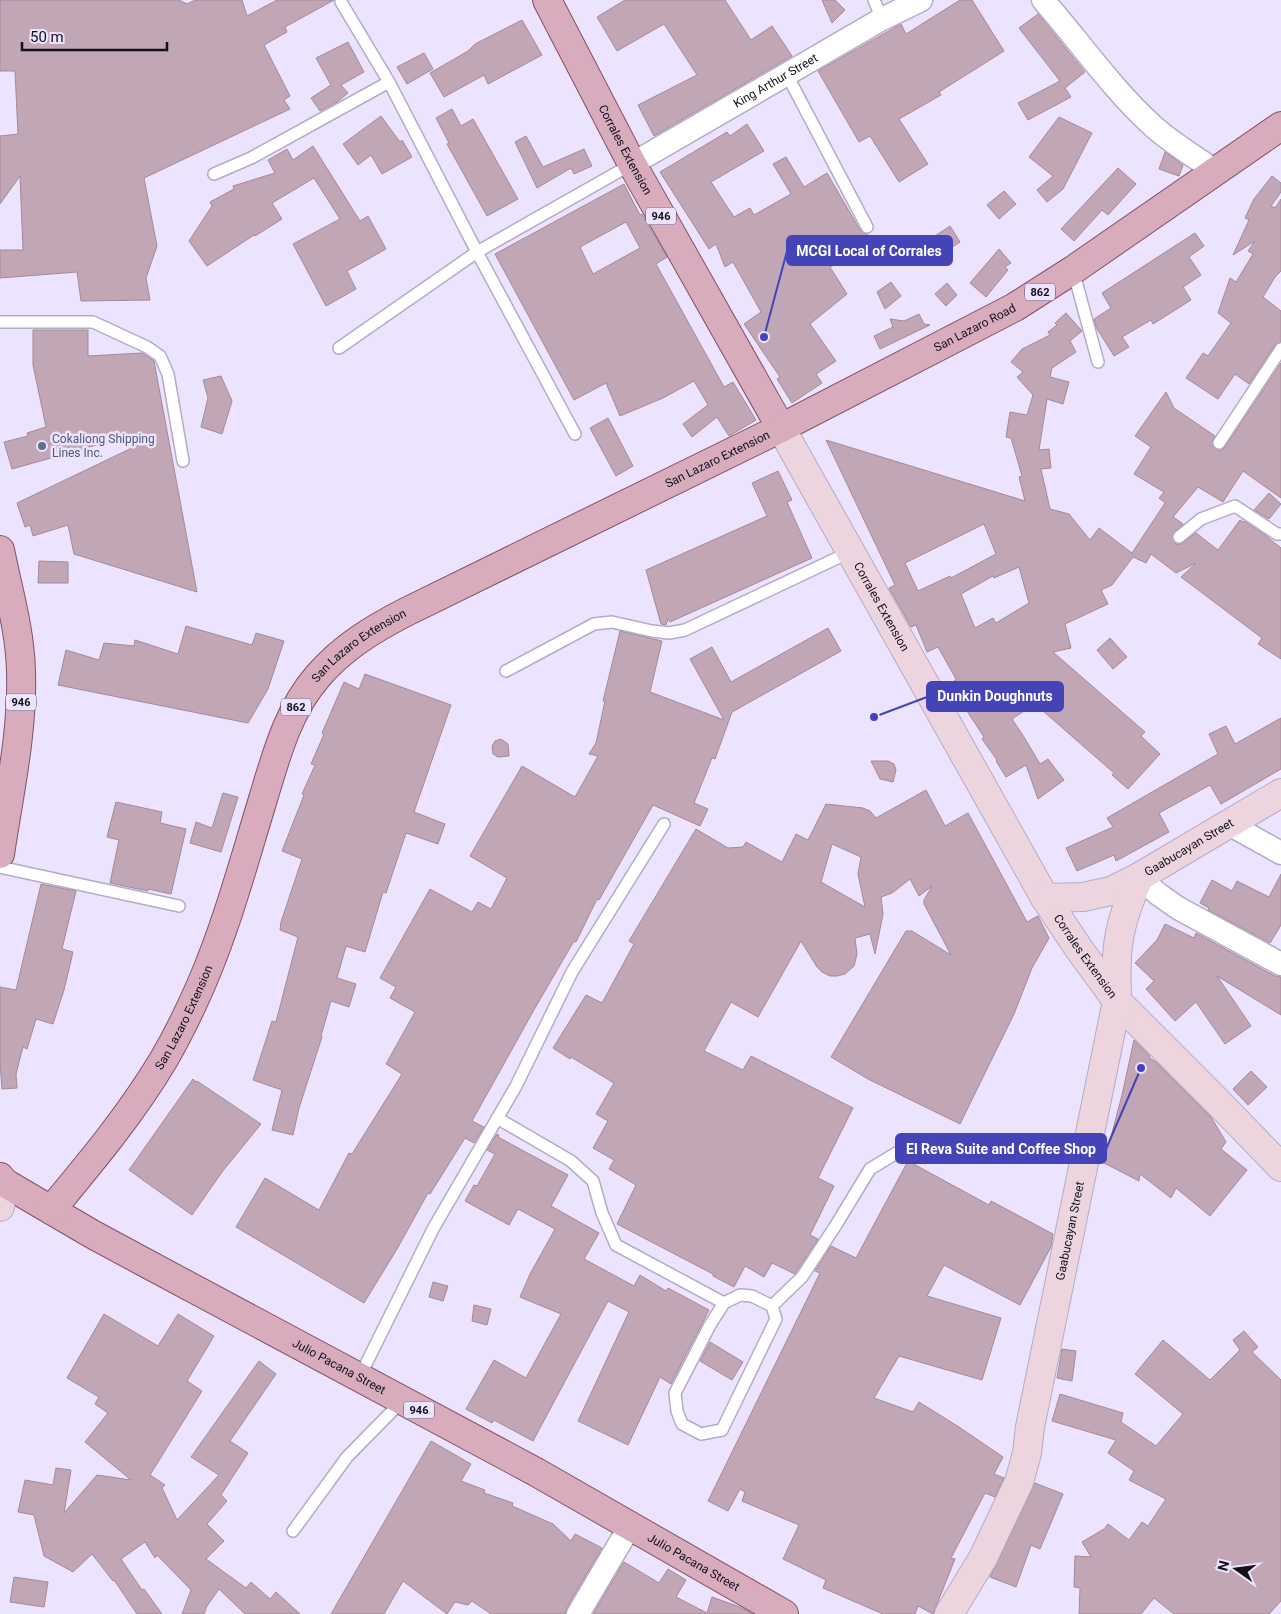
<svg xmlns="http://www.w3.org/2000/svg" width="1281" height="1614" viewBox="0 0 1281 1614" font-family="Roboto,sans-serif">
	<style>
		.building { fill: #c1a6b6; stroke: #a48999; fill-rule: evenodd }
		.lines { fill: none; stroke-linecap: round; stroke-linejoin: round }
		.lane-casing { stroke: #b4abc6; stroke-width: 14 }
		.street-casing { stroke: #b4abc6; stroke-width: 25 }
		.secondary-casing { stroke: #b4abc6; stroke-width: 30 }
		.primary-casing { stroke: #825166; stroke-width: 30 }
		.lane { stroke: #fff; stroke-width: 11 }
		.street { stroke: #fff; stroke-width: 22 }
		.secondary { stroke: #ecd5de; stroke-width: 28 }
		.primary { stroke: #d8acbc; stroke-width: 28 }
		.service-dot { fill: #5c6f8a; stroke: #ece3ff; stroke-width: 2 }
		.labels { text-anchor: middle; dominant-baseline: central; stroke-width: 5; stroke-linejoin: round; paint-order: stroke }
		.shield { fill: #ece3ff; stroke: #544f5e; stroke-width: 1 }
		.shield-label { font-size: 11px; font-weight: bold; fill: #131019 }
		.street-label { font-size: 12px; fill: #131019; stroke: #ece3ff }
		.service-label { font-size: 12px; fill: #4e5e75; stroke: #ece3ff; text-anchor: start }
		.leader { fill: none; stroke: #4543b8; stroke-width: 2 }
		.callout-dot { fill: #4543b8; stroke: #ece3ff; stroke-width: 2 }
		.callout { fill: #4543b8; stroke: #4543b8; stroke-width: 2 }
		.callout-label { font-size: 14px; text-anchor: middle; font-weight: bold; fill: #fff }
	</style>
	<rect width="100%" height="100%" fill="#ece3ff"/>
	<path class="building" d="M0 0H179L187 4 195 0H242L247 16 277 0H334L285 27 287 32 264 45 290 96 284 100 290 109 144 178 157 246 146 278 150 300 81 301 77 272 0 278V250H23L20 176 0 204V136L18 134 15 71H0Z
		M625 0H725L751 40 772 26 792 56 654 136 638 105 697 75 664 24 617 51 597 17Z
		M822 0H835L845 10 832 23Z
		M960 0H972L1004 51 939 92 941 95 899 119 928 164 899 182 870 136 859 142 818 71 901 24 906 34Z
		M1038 14 1085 72 1065 88 1071 97 1028 120 1018 103 1060 81 1019 28Z
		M522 20 542 55 488 84 484 75 444 97 430 73 468 51 475 44Z
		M348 42 364 72 341 85 348 93 337 102 320 111 311 98 331 85 316 58Z
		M424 53 433 69 407 84 397 67Z
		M452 109 461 126 473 119 518 199 487 216 447 144 449 143 436 118Z
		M381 116 400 142 402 140 412 157 382 174 371 155 358 165 343 144Z
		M1059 117 1092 133 1063 189 1047 202 1037 190 1053 176 1029 157Z
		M747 124 764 151 711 182 734 217 750 208 754 215 791 194 773 164 786 157 804 187 827 173 860 230 867 234 871 242 830 267 847 294 810 324 836 361 816 374 822 383 792 403 777 379 780 377 744 324 761 312 733 262 725 267 716 244 709 249 660 172 727 132 730 136Z
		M526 136 543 167 584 149 592 166 574 174 571 168 537 188 515 142Z
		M313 146 360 221 368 216 386 249 347 271 356 289 326 306 293 244 340 219 314 178 272 203 282 219 255 236 254 235 207 266 189 241 212 206 210 202 234 189 233 186 275 173 268 160 287 149 293 160Z
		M1165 152 1183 165 1179 176 1159 169Z
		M1118 168 1136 184 1108 215 1102 210 1074 241 1061 229Z
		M1272 176 1281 183V192L1271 206 1275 208 1281 199V271L1275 277 1263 297 1281 311V342L1275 345 1249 384 1235 374 1218 399 1186 378 1203 353 1208 356 1231 323 1218 313 1230 278 1236 282 1253 254 1248 251 1255 241 1233 255 1249 220 1245 218 1254 199Z
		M624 184 640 215 642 214 667 257 656 264 724 387 733 382 756 420 729 436 717 417 692 437 683 424 708 405 694 381 663 398 620 416 606 383 574 400 495 254ZM626 222 640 248 593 274 580 247Z
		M1004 191 1016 204 999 219 987 205Z
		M950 226 960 242 928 263 920 250 937 239 935 236Z
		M1195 233 1204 246 1189 257 1201 275 1183 287 1191 300 1153 324 1151 320 1122 337 1129 347 1114 356 1096 327 1094 319 1111 308 1102 293Z
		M999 249 1011 263 1005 267 1008 270 986 297 970 283Z
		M891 282 901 296 885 309 877 292Z
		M947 283 957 295 946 306 935 294Z
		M1066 313 1082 331 1070 341 1076 352 1052 368 1050 377 1069 382 1063 404 1047 399 1039 450 1049 449 1051 468 1041 469 1050 509 1069 514 1090 540 1099 528 1132 553 1165 503 1159 498 1164 492 1134 474 1151 447 1135 436 1166 392 1174 408 1215 436 1212 442 1213 447 1218 450H1222L1225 447 1281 363V498L1243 471 1223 502 1198 487 1173 517 1183 524 1174 532 1172 538 1176 544H1181L1196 533 1218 550 1240 520 1243 522 1244 521 1265 535 1281 548V659L1258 644 1262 638 1181 577 1196 563 1176 573 1151 554 1146 563 1133 557 1112 585 1101 590 1108 604 1065 624 1071 648 1053 652 1145 732 1141 736 1160 754 1128 789 1112 775 1114 773 1035 704 1012 719 1024 737 1040 764 1048 759 1064 780 1038 799 1026 765 1006 777 996 761 997 760 982 739 984 737 963 705 968 701 954 681 956 679 938 647 927 652 916 625 911 627 889 588 895 585 826 440 1025 501 1019 477 1022 476 1011 438 1006 437 1010 412 1027 415 1033 395 1017 377 1023 372 1011 362 1022 349 1050 335 1048 332 1057 325 1055 323ZM984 524 996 554 951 578 950 576 918 591 905 563ZM1019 567 1029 603 996 623 993 618 975 628 961 594 993 576 994 578Z
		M919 314 924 324 930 325 880 349 874 336 893 327 890 319 904 321Z
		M33 330H88V356L142 353 154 361 197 592 74 554 68 525 33 536 30 525 25 527 17 503 136 446 132 435 12 469 4 442 28 436 27 433 46 427 33 365Z
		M221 376 232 401 222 434 201 427 208 398 203 380Z
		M608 418 633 466 616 476 590 428Z
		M778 471 792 500 787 502 812 558 670 622 668 619 666 625 661 624 646 570 767 516 752 483Z
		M1269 493 1281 504 1269 519 1254 510Z
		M39 561 68 562V583H38Z
		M186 626 252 645 256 633 284 641 268 689 248 723 58 685 66 650 99 660 104 643 134 646 135 640 178 654Z
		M828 628 841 651 732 712 715 759 712 758 694 803 708 809 700 826 653 805 599 900 597 899 576 942 574 941 535 1008 472 1121 484 1127 474 1143 465 1138 430 1194 428 1193 397 1249 364 1303 236 1227 265 1178 319 1210 349 1153 352 1154 402 1074 386 1064 415 1012 390 998 396 987 380 978 430 889 472 912 478 902 491 909 507 878 470 856 522 766 575 797 598 756 589 754 596 743 605 701H603L620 631 662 641 650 692 724 720 690 659 712 647 731 682Z
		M1110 638 1127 657 1113 669 1097 650Z
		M365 674 451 705 414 812 445 824 438 844 406 833 386 893 383 892 365 952 346 946 337 978 356 984 349 1007 331 1001 321 1036 322 1037 299 1108 293 1135 272 1130 282 1090 253 1080 272 1021 276 1022 298 937 280 930 281 922 302 859 282 851 304 795 302 794 315 765 311 764 324 734 322 733 344 682 359 689Z
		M1281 718V769L1221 804 1210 785 1159 813 1169 832 1116 861 1114 855 1077 871 1066 848 1113 827 1107 818 1218 754 1209 734 1226 726 1235 744Z
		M501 739 508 744 509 756 498 757 493 754 492 746 495 741Z
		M871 761H888L894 764 896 770 893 782 880 779Z
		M926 790 945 826 968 813 1027 922 1038 916 1049 938 1032 968 1014 1014 960 1124 868 1079 831 1057 906 931H912L951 955 924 904V900L932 886 919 896 910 879 892 893 881 897 883 914 875 954 870 934 855 938 857 954 854 966 845 974 837 976H830L822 972 817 967 801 941 758 1017 731 1002 704 1051 743 1070 751 1056 853 1108 818 1178 834 1186 810 1235 818 1239 796 1272 795 1274 772 1263 764 1277 745 1266 734 1287 713 1276V1274L617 1224 636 1185 609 1169 614 1160 593 1148 608 1121 596 1114 614 1083 571 1057 570 1059 553 1048 586 995 602 1003 634 944 629 941 696 829 728 848 743 847 746 842 782 862 796 834 808 840 826 804 863 808 870 811 876 818ZM832 844 861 857 858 874 865 907 821 882Z
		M223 793 238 797 221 852 190 843 196 822 212 828Z
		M116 802 162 812 160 823 186 829 171 894 148 889V891L110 883 119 840 107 837Z
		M1281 874V925L1270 943 1208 910 1209 908 1200 903 1212 880 1232 891 1237 881 1269 897Z
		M41 884 76 891 62 949 73 952 64 990 53 1024 36 1019 27 1049 23 1047 16 1074 17 1088 2 1089 0 1063V987L16 990Z
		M1165 924 1194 938 1196 933 1275 976 1281 977V1015L1217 976 1251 1026 1225 1044 1196 1002 1175 1021 1146 989 1154 981 1135 963 1157 940Z
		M1134 1040 1149 1055 1150 1058 1156 1062 1211 1117 1226 1142 1221 1149 1247 1170 1210 1216 1176 1188 1171 1198 1140 1174 1139 1181 1104 1163 1122 1095Z
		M1251 1071 1267 1087 1248 1105 1233 1089Z
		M193 1079 196 1082 197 1081 261 1124 222 1172 192 1215 129 1170Z
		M497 1134 499 1135 498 1137 568 1175 551 1206 599 1233 584 1259 634 1286 640 1275 666 1291 668 1288 709 1310 671 1384 660 1377 628 1445 578 1421 629 1312 608 1301 533 1441 494 1420 492 1423 466 1409 494 1360 526 1378 561 1314 520 1297 530 1274 555 1229 518 1209 509 1225 465 1201 474 1185 477 1186 495 1154 487 1150Z
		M908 1161 989 1205 991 1201 1053 1234 1051 1247 1020 1305 944 1265 927 1296 1001 1318 982 1380 899 1356 874 1398 913 1412 919 1402 959 1427 1003 1457 994 1474 1004 1478 995 1497 985 1493 951 1558 955 1559 933 1614 918 1606 915 1614H883L823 1588 826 1580 783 1559 799 1525 742 1501 745 1492 740 1489 728 1511 708 1501 820 1273 815 1271 831 1246 856 1258Z
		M433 1282 448 1286 443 1301 429 1297Z
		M474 1305 491 1309 487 1325 472 1321Z
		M104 1314 158 1346 178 1314 214 1336 187 1381 202 1391 150 1475 165 1485 162 1488 177 1520 219 1475 191 1457 259 1361 276 1374 230 1441 248 1453 221 1495 227 1501 207 1524 224 1541 206 1559 246 1588 251 1582 270 1599 276 1592 300 1614H245L219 1589 207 1606 204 1614H182L191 1590 157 1555 155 1558 145 1542 121 1559 142 1590 144 1589 162 1614H137L114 1580 113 1581 92 1554 73 1572 44 1556 34 1515 18 1512 25 1480 53 1485 56 1468 71 1470 64 1513 97 1475 131 1480 85 1442 108 1413 95 1404 99 1397 67 1378Z
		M1244 1331 1258 1347 1252 1352 1281 1380V1601L1269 1614H1174L1154 1598 1141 1614H1079L1080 1588 1074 1587 1075 1556 1091 1557 1082 1542 1104 1529 1108 1524 1129 1540 1142 1522 1148 1526 1166 1499 1129 1480 1134 1471 1108 1453 1116 1440 1052 1421 1060 1394 1123 1413 1121 1422 1156 1446 1183 1414 1135 1374 1163 1340 1210 1380 1240 1350 1233 1340Z
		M710 1342 743 1362 732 1380 700 1361Z
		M1062 1349 1076 1351 1072 1381 1057 1378Z
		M431 1441 471 1464 461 1481 485 1490 484 1493 513 1503 512 1506 553 1524 571 1541 575 1534 602 1548 567 1607 565 1614H491L472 1601 468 1605 455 1602 447 1614 403 1581 384 1614H331Z
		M1035 1483 1063 1494 1040 1549 1031 1545 1016 1587 990 1577Z
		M624 1562 659 1583 668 1569 686 1580 676 1597 707 1613 712 1597 740 1607 753 1614H593Z
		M14 1577 48 1582 44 1607 10 1602Z"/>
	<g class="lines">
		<g class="lane-casing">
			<path id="lane" d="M874 0 882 19
				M341 2 389 82 477 252 575 434
				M786 73 867 227
				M214 174 251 158 389 82
				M1073 270 1098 362
				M0 322H93L147 347 160 356 168 374 183 461
				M339 348 477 252 632 164
				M1219 443 1281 349
				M1179 537 1201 519 1235 506 1277 534H1281
				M506 671 594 624 612 622 652 631 669 633 685 630 850 552
				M0 867 179 906
				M497 1118 571 1161 593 1181 602 1213 616 1245 724 1303
				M740 1295 752 1296 772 1306 776 1319 722 1430 701 1434 682 1424 677 1411 675 1393 710 1325 724 1303Z
				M772 1306 802 1277 836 1225 870 1169 903 1149 936 1148
				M359 1378 433 1229 516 1086 572 972 664 824
				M293 1531 347 1457 402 1401"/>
		</g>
		<g class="street-casing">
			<g id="street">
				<path d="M1043 0C1080 42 1112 89 1154 127 1173 144 1196 157 1216 172"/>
				<path id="s1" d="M632 164 882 19 921 0"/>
				<path d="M1227 823 1281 853"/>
				<path d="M1139 877 1158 894 1178 908 1281 964"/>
				<path d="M578 1614 630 1526"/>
			</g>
		</g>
		<g class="secondary-casing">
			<g id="secondary">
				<path id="s2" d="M781 428 1045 898 1079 949 1117 1001 1215 1099 1281 1167"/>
				<path id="s3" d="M1045 898 1083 897 1111 891 1139 877 1281 793"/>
				<path d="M0 1207 5 1183"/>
				<path id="s4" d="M949 1614 983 1558 1019 1482 1027 1453 1030 1427 1117 1001C1117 981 1115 960 1119 939 1122 918 1131 897 1139 877"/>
			</g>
		</g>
		<g class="primary-casing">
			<g id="primary">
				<path id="s5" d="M547 0 632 164 781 428"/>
				<path d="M0 550C8 590 20 630 21 671 23 732 9 794 0 854"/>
				<path id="s6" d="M0 1177 5 1183 92 1234 142 1261 536 1472 784 1614"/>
				<path id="s7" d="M51 1210C91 1162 132 1113 164 1059 178 1035 190 1010 201 985 227 925 244 861 263 799 276 756 288 710 318 676 343 647 373 629 406 612L781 428 1015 307 1073 270 1281 126"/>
			</g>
		</g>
		<use href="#lane" class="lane"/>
		<use href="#street" class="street"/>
		<use href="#secondary" class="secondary"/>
		<use href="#primary" class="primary"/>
	</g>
	<circle class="service-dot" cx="42" cy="446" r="5"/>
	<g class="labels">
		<g class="shield">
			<rect x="646" y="207.5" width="30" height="17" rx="4"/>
			<rect x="1025" y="283.5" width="30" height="17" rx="4"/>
			<rect x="6" y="693.5" width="30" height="17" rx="4"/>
			<rect x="281" y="698.5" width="30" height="17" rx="4"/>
			<rect x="404" y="1401.5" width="30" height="17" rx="4"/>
		</g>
		<g class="shield-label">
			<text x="661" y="216">946</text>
			<text x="1040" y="292">862</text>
			<text x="21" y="702">946</text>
			<text x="296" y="707">862</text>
			<text x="419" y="1410">946</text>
		</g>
		<g class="street-label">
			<text stroke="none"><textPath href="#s1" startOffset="166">King Arthur Street</textPath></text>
			<text stroke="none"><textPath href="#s5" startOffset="169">Corrales Extension</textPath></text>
			<text stroke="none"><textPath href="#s7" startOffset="1349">San Lazaro Road</textPath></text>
			<text stroke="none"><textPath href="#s7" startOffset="1060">San Lazaro Extension</textPath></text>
			<text stroke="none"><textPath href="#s2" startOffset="205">Corrales Extension</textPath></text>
			<text stroke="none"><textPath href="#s7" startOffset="655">San Lazaro Extension</textPath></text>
			<text stroke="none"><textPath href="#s3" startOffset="156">Gaabucayan Street</textPath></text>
			<text stroke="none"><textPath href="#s2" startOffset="610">Corrales Extension</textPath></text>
			<text stroke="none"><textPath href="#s7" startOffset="235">San Lazaro Extension</textPath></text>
			<text stroke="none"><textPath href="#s4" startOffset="406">Gaabucayan Street</textPath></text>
			<text stroke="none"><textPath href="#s6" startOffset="389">Julio Pacana Street</textPath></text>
			<text stroke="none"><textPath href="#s6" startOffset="794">Julio Pacana Street</textPath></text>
		</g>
		<g class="service-label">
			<text x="52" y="439">Cokaliong Shipping<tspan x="52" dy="14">Lines Inc.</tspan></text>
		</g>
	</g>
	<path class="leader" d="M764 337L787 251M874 717L927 697M1141 1068L1106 1149"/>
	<g class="callout-dot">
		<circle cx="764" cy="337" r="5"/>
		<circle cx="874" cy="717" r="5"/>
		<circle cx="1141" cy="1068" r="5"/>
	</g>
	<g class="callout">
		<rect x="787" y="236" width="165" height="29" rx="5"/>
		<rect x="927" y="682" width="136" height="29" rx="5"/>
		<rect x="896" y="1134" width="210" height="29" rx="5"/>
	</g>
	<g class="callout-label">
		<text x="869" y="256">MCGI Local of Corrales</text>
		<text x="995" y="701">Dunkin Doughnuts</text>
		<text x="1001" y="1154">El Reva Suite and Coffee Shop</text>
	</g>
	<g transform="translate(1236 1569) rotate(284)" stroke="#ece3ff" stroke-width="4" paint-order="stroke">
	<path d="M0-4L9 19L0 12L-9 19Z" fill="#131019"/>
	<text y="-8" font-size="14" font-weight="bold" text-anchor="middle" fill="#131019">N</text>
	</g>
	<path d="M22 42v8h145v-8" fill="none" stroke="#131019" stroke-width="2.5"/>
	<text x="30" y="42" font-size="15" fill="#131019" stroke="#ece3ff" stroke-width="4" paint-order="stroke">50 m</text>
</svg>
